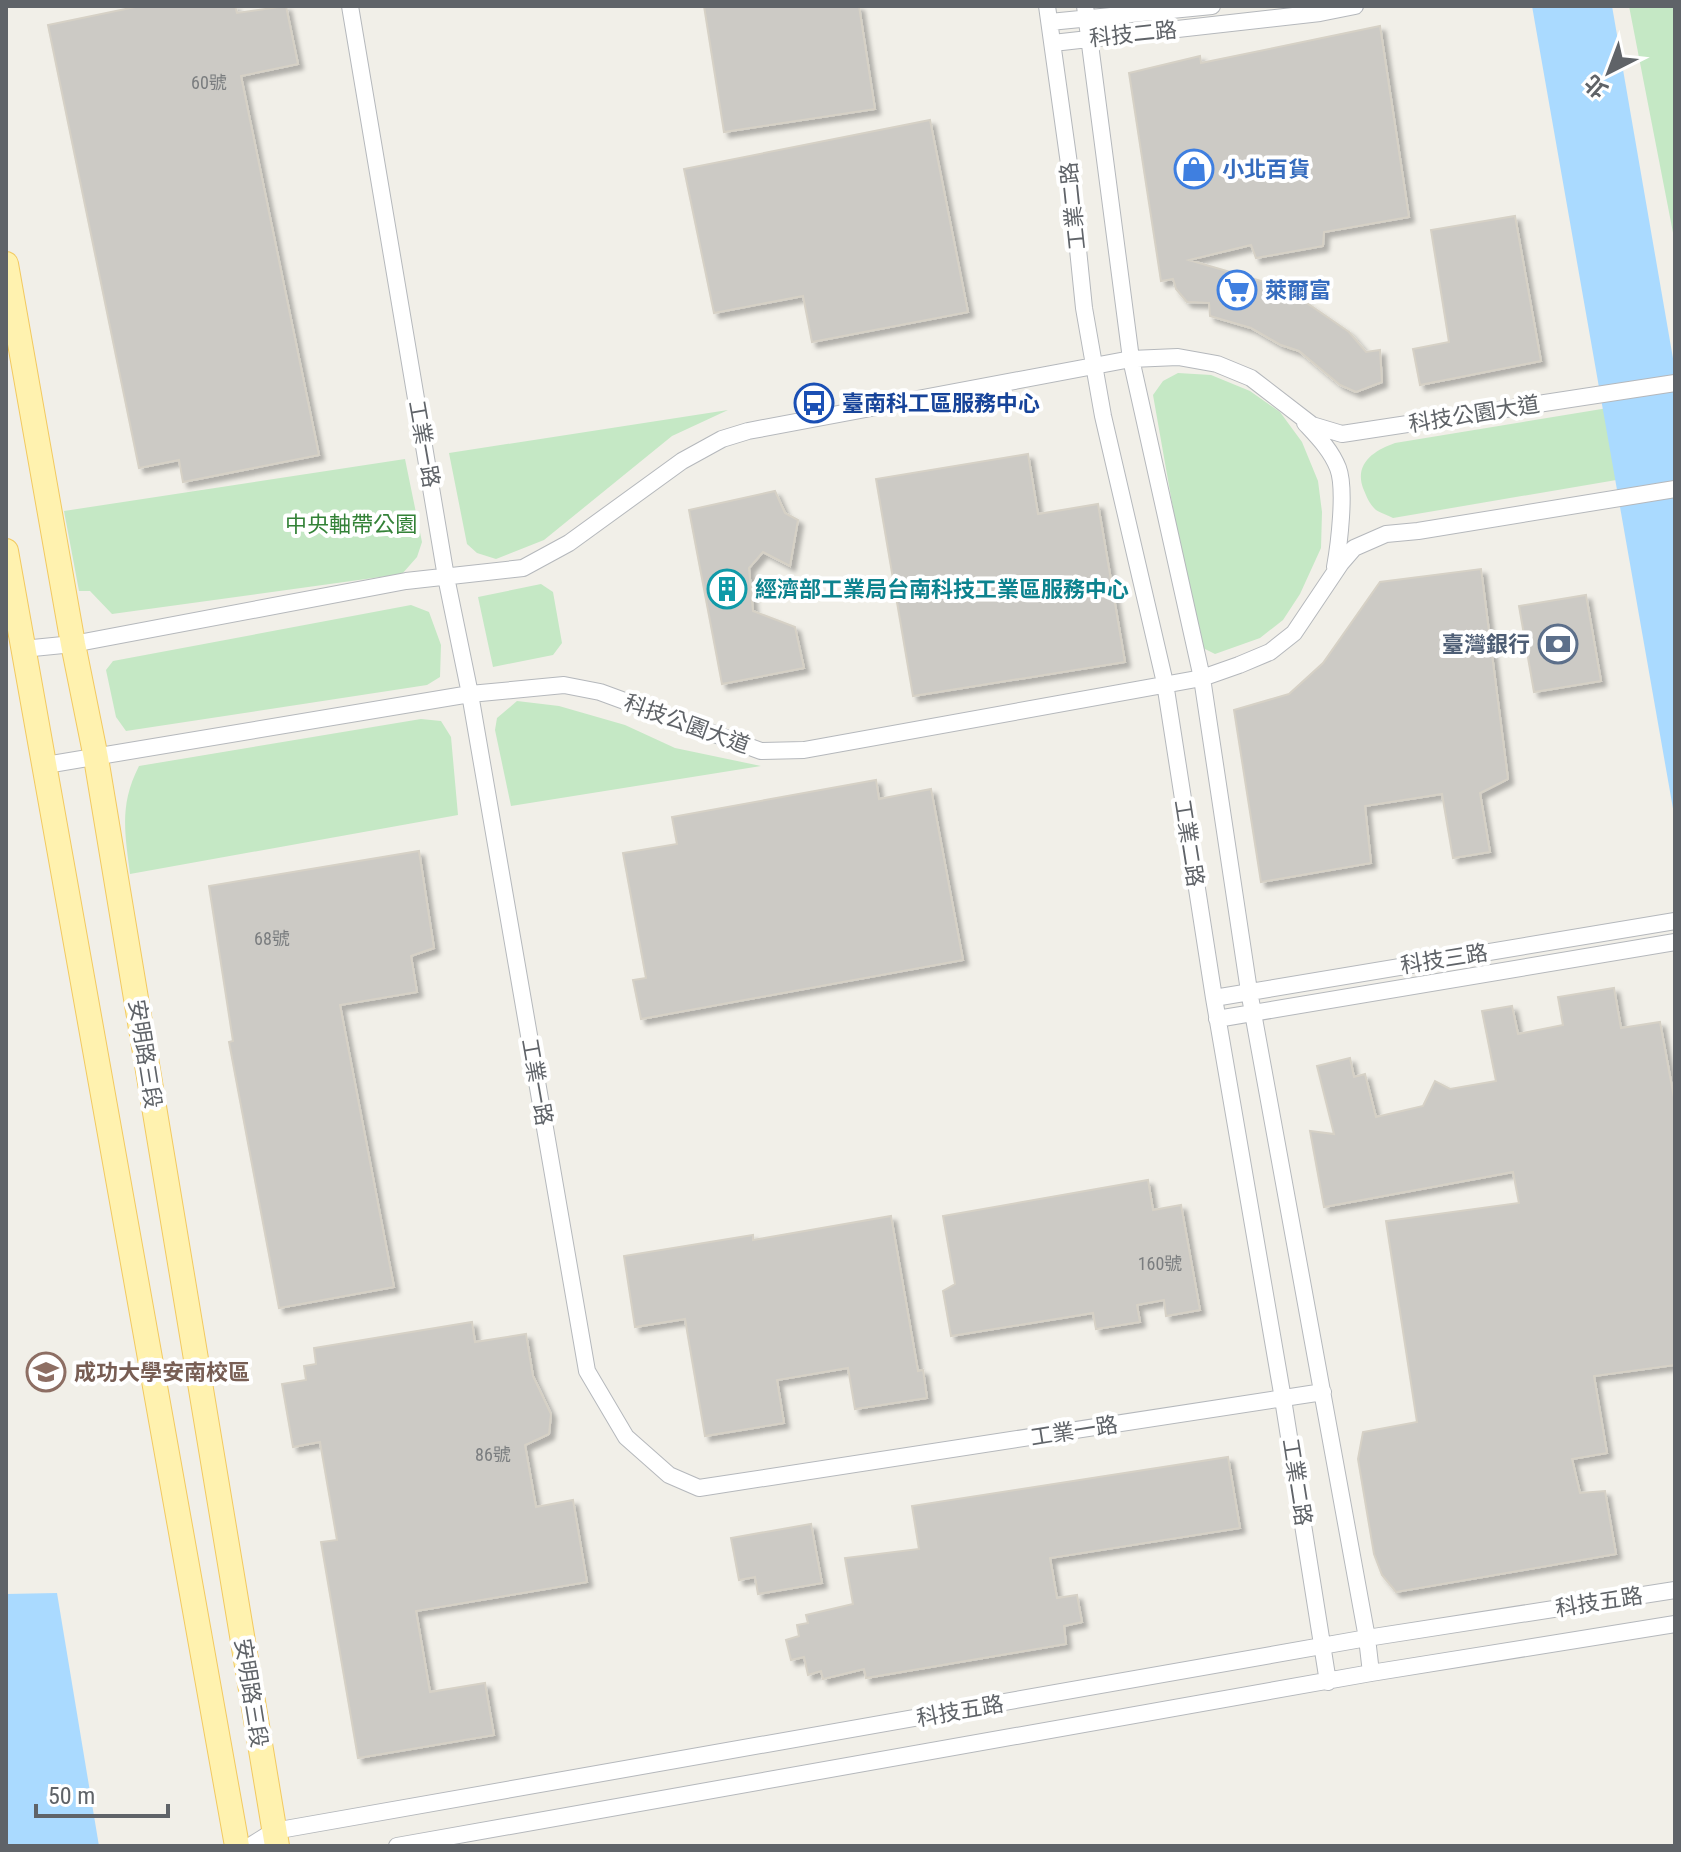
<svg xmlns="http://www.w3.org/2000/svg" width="1681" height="1852" viewBox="0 0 1681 1852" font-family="'Roboto Condensed','Noto Sans TC',sans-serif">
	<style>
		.green { fill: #c5e8c5 }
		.water { fill: #aadaff }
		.building { fill: #cccac5; stroke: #d6d1c6; stroke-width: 2; filter: url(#shadow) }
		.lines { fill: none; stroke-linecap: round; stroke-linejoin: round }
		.street-casing { stroke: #b5b8bc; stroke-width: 18 }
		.primary-casing { stroke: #f2c960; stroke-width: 26 }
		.street { stroke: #fff; stroke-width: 16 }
		.primary { stroke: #fff2af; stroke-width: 24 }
		.labels { text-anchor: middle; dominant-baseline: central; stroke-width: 8; stroke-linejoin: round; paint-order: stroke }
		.number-label { font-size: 18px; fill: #7a7d7f }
		.street-label { font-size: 22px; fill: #5f6368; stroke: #fff }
		.shop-label { font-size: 22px; font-weight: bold; fill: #366cbe; stroke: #fff; text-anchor: start }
		.transit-label { font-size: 22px; font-weight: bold; fill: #164399; stroke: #fff; text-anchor: start }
		.park-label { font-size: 22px; fill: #348238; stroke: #fff }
		.culture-label { font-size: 22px; font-weight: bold; fill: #0d838f; stroke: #fff; text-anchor: start }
		.service-label { font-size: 22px; font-weight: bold; fill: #4e5e75; stroke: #fff; text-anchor: end }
		.education-label { font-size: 22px; font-weight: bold; fill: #785e54; stroke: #fff; text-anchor: start }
	</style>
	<defs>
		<filter id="shadow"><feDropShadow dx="5" dy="5" stdDeviation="2" flood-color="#0004"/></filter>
	</defs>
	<rect width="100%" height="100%" fill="#f1efe8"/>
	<path class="green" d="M1629 6H1675V243Z
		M1178 373 1211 375 1250 391 1280 412 1302 442 1318 481 1322 512 1321 548 1300 594 1283 620 1260 638 1215 654 1203 648 1195 633 1153 395 1163 381Z
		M1675 397V470L1393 518C1388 515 1380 513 1376 510 1369 504 1366 495 1363 488 1354 463 1375 450 1395 443Z
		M728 410 672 436 544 540 496 559 477 553 467 544 449 453Z
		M405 459 422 542 417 557 402 574 112 614 90 591H79L64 511Z
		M541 584 553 592 562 643 553 655 493 667 478 597Z
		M411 605 429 612 441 645 440 677 427 685 126 731 116 717 106 670 113 661Z
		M517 701 559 706 625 725 675 748 761 766 511 806 495 730 497 718Z
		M421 719 441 721 451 737 458 815 130 874C125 833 119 805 139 766Z"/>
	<path class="water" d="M1532 6H1612L1675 370V820Z
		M57 1593 99 1846H6V1594Z"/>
	<path class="building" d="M140 6H235L237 13 286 6 298 64 241 76 319 455 183 482 179 460 139 468 48 25Z
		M704 6H859L875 109 724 132Z
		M1380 26 1409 217 1324 232 1323 246 1256 258 1251 245 1189 260 1285 288 1349 332 1366 352 1380 350 1382 382 1356 392 1340 385 1299 351 1281 345 1251 328 1210 316 1209 303 1187 302 1176 289 1173 279 1161 281 1129 73 1200 56 1201 63Z
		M930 120 968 312 812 342 803 296 714 313 684 169Z
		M1515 216 1541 361 1420 385 1413 349 1449 342 1431 230Z
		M1028 454 1038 514 1098 504 1125 662 913 696 876 479Z
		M775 491 785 513 798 520 790 566 763 552 749 568 753 611 795 627 804 668 722 684 689 510Z
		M1481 569 1508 779 1480 793 1490 852 1453 858 1442 794 1365 806 1371 863 1261 882 1234 710 1289 694 1323 663 1380 582Z
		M1586 595 1601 681 1534 692 1519 606Z
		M876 780 879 799 931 789 963 960 641 1019 633 980 646 978 623 853 677 844 672 817Z
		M419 851 434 948 411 956 417 992 340 1005 394 1287 279 1308 229 1042 233 1041 209 886Z
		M1614 988 1621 1028 1660 1022 1675 1103V1365L1594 1376 1607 1453 1572 1459 1580 1493 1605 1491 1616 1554 1396 1592 1382 1575 1374 1554 1358 1459 1363 1432 1417 1422 1386 1221 1519 1203 1513 1172 1324 1207 1310 1131 1334 1134 1317 1066 1350 1058 1354 1077 1365 1074 1376 1117 1423 1106 1435 1081 1450 1089 1496 1081 1482 1011 1512 1006 1518 1034 1563 1025 1558 997Z
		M1148 1180 1153 1210 1181 1205 1200 1310 1166 1316 1164 1300 1137 1305 1140 1322 1096 1329 1093 1313 951 1336 943 1291 955 1284 943 1216Z
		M891 1216 918 1371 923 1370 927 1398 855 1409 848 1368 777 1380 784 1423 705 1436 685 1319 635 1327 624 1256 753 1235V1240Z
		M472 1322 475 1342 526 1334 533 1376 551 1414 549 1434 525 1445 536 1507 573 1500 587 1582 416 1611 430 1692 485 1683 494 1735 358 1758 321 1542 337 1540 320 1442 293 1447 282 1384 306 1380 304 1366 316 1364 314 1348Z
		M1228 1457 1240 1528 1050 1558 1057 1598 1077 1595 1082 1622 1064 1626 1066 1644 866 1678 864 1669 823 1679 821 1671 808 1675 804 1657 791 1660 786 1640 799 1636 797 1625 808 1623 806 1615 853 1604 845 1558 919 1549 912 1506Z
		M811 1524 822 1583 758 1594 755 1577 739 1580 731 1538Z"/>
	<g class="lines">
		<g class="street-casing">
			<path id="street" d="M350 6 446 577 470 694 587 1371 626 1437 669 1475 699 1488 1323 1392
				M1047 6 1070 171 1084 308 1103 416 1165 683 1214 998 1283 1399 1328 1682
				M1085 6 1131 359 1202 678 1249 991 1367 1638 1371 1673
				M1050 22 1212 6
				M1053 43 1320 13 1355 6
				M1305 423C1318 437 1331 450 1338 468 1346 489 1339 545 1335 567
				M23 649 73 644 406 581 523 568 569 543 682 461 722 439 748 431 1131 359 1178 357 1217 364 1251 378 1312 425 1342 434 1675 383
				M46 765 470 694 564 685 600 692 761 751 804 750 1202 678 1239 665 1270 652 1294 633 1341 563 1354 548 1386 534 1418 531 1675 489
				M1214 998 1675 921
				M1217 1019 1675 942
				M250 1846 274 1831 1367 1638 1675 1590
				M397 1846 1371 1673 1675 1624"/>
		</g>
		<g class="primary-casing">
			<path id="primary" d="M6 264 73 644 96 758 277 1846
				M6 551 237 1846"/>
		</g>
		<use href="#street" class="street"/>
		<use href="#primary" class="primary"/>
	</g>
	<defs>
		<g id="shop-ring" transform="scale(2)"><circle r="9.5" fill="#fff" stroke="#3f7fe0" stroke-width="1.5"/><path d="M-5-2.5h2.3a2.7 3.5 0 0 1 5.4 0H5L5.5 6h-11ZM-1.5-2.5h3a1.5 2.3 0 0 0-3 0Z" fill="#3f7fe0"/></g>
		<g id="supermarket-ring" transform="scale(2)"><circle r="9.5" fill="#fff" stroke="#3f7fe0" stroke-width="1.5"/><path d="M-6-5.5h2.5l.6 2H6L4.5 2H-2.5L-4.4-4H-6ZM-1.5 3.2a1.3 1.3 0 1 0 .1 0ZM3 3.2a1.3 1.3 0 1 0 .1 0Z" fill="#3f7fe0"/></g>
		<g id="bus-ring" transform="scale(2)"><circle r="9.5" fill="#fff" stroke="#1a4fb4" stroke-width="1.5"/><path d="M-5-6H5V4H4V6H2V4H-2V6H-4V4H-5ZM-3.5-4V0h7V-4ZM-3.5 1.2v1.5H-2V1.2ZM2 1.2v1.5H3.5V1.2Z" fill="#1a4fb4"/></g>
		<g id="building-ring" transform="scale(2)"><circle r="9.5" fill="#fff" stroke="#0f9aa8" stroke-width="1.5"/><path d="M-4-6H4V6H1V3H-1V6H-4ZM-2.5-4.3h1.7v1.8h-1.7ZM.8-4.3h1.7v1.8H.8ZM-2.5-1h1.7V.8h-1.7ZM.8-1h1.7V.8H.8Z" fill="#0f9aa8"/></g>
		<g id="bank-ring" transform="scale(2)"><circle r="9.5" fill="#fff" stroke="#5c6f8a" stroke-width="1.5"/><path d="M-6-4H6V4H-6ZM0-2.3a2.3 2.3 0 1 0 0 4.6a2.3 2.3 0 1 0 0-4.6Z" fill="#5c6f8a"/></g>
		<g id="university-ring" transform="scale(2)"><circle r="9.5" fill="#fff" stroke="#8d6e63" stroke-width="1.5"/><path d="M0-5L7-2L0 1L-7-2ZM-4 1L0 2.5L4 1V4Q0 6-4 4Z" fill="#8d6e63"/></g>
	</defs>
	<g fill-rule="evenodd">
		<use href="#shop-ring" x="1194" y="169"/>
		<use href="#supermarket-ring" x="1237" y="290"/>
		<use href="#bus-ring" x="814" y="403"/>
		<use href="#building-ring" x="727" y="589"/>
		<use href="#bank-ring" x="1558" y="644"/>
		<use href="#university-ring" x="46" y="1372"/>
	</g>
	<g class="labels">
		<g class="number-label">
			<text x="209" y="82">60號</text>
			<text x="272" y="938">68號</text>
			<text x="1160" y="1263">160號</text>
			<text x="493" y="1454">86號</text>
		</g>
		<g class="street-label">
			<text transform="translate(1133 34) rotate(-6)">科技二路</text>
			<text transform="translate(1073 206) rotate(-96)">工業二路</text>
			<text transform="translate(1474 414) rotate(-9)">科技公園大道</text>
			<text transform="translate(424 444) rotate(80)">工業一路</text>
			<text transform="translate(687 724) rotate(20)">科技公園大道</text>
			<text transform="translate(1189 843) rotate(81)">工業二路</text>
			<text transform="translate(1444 959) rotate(-9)">科技三路</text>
			<text transform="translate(145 1054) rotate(81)">安明路三段</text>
			<text transform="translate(537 1082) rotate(80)">工業一路</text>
			<text transform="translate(1074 1431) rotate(-9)">工業一路</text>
			<text transform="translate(1297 1482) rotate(81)">工業二路</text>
			<text transform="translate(1599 1602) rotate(-9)">科技五路</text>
			<text transform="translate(251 1693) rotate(81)">安明路三段</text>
			<text transform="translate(960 1711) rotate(-10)">科技五路</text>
		</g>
		<g class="shop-label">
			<text x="1222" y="169">小北百貨</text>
			<text x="1265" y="290">萊爾富</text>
		</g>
		<g class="transit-label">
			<text x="842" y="403">臺南科工區服務中心</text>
		</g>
		<g class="park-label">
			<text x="351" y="524">中央軸帶公園</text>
		</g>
		<g class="culture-label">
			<text x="755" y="589">經濟部工業局台南科技工業區服務中心</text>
		</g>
		<g class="service-label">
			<text x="1530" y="644">臺灣銀行</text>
		</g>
		<g class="education-label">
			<text x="74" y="1372">成功大學安南校區</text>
		</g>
	</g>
	<rect width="1681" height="1852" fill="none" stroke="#5f6368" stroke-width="16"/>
	<g transform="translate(1609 72) rotate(222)" stroke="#ffffff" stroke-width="6" paint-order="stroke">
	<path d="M0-6L14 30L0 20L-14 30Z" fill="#5f6368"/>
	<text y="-12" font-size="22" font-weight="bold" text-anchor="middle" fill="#5f6368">北</text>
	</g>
	<path d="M36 1804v12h132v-12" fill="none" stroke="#5f6368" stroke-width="4"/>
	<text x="48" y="1804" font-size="24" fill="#5f6368" stroke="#ffffff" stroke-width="6" paint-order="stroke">50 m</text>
</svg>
